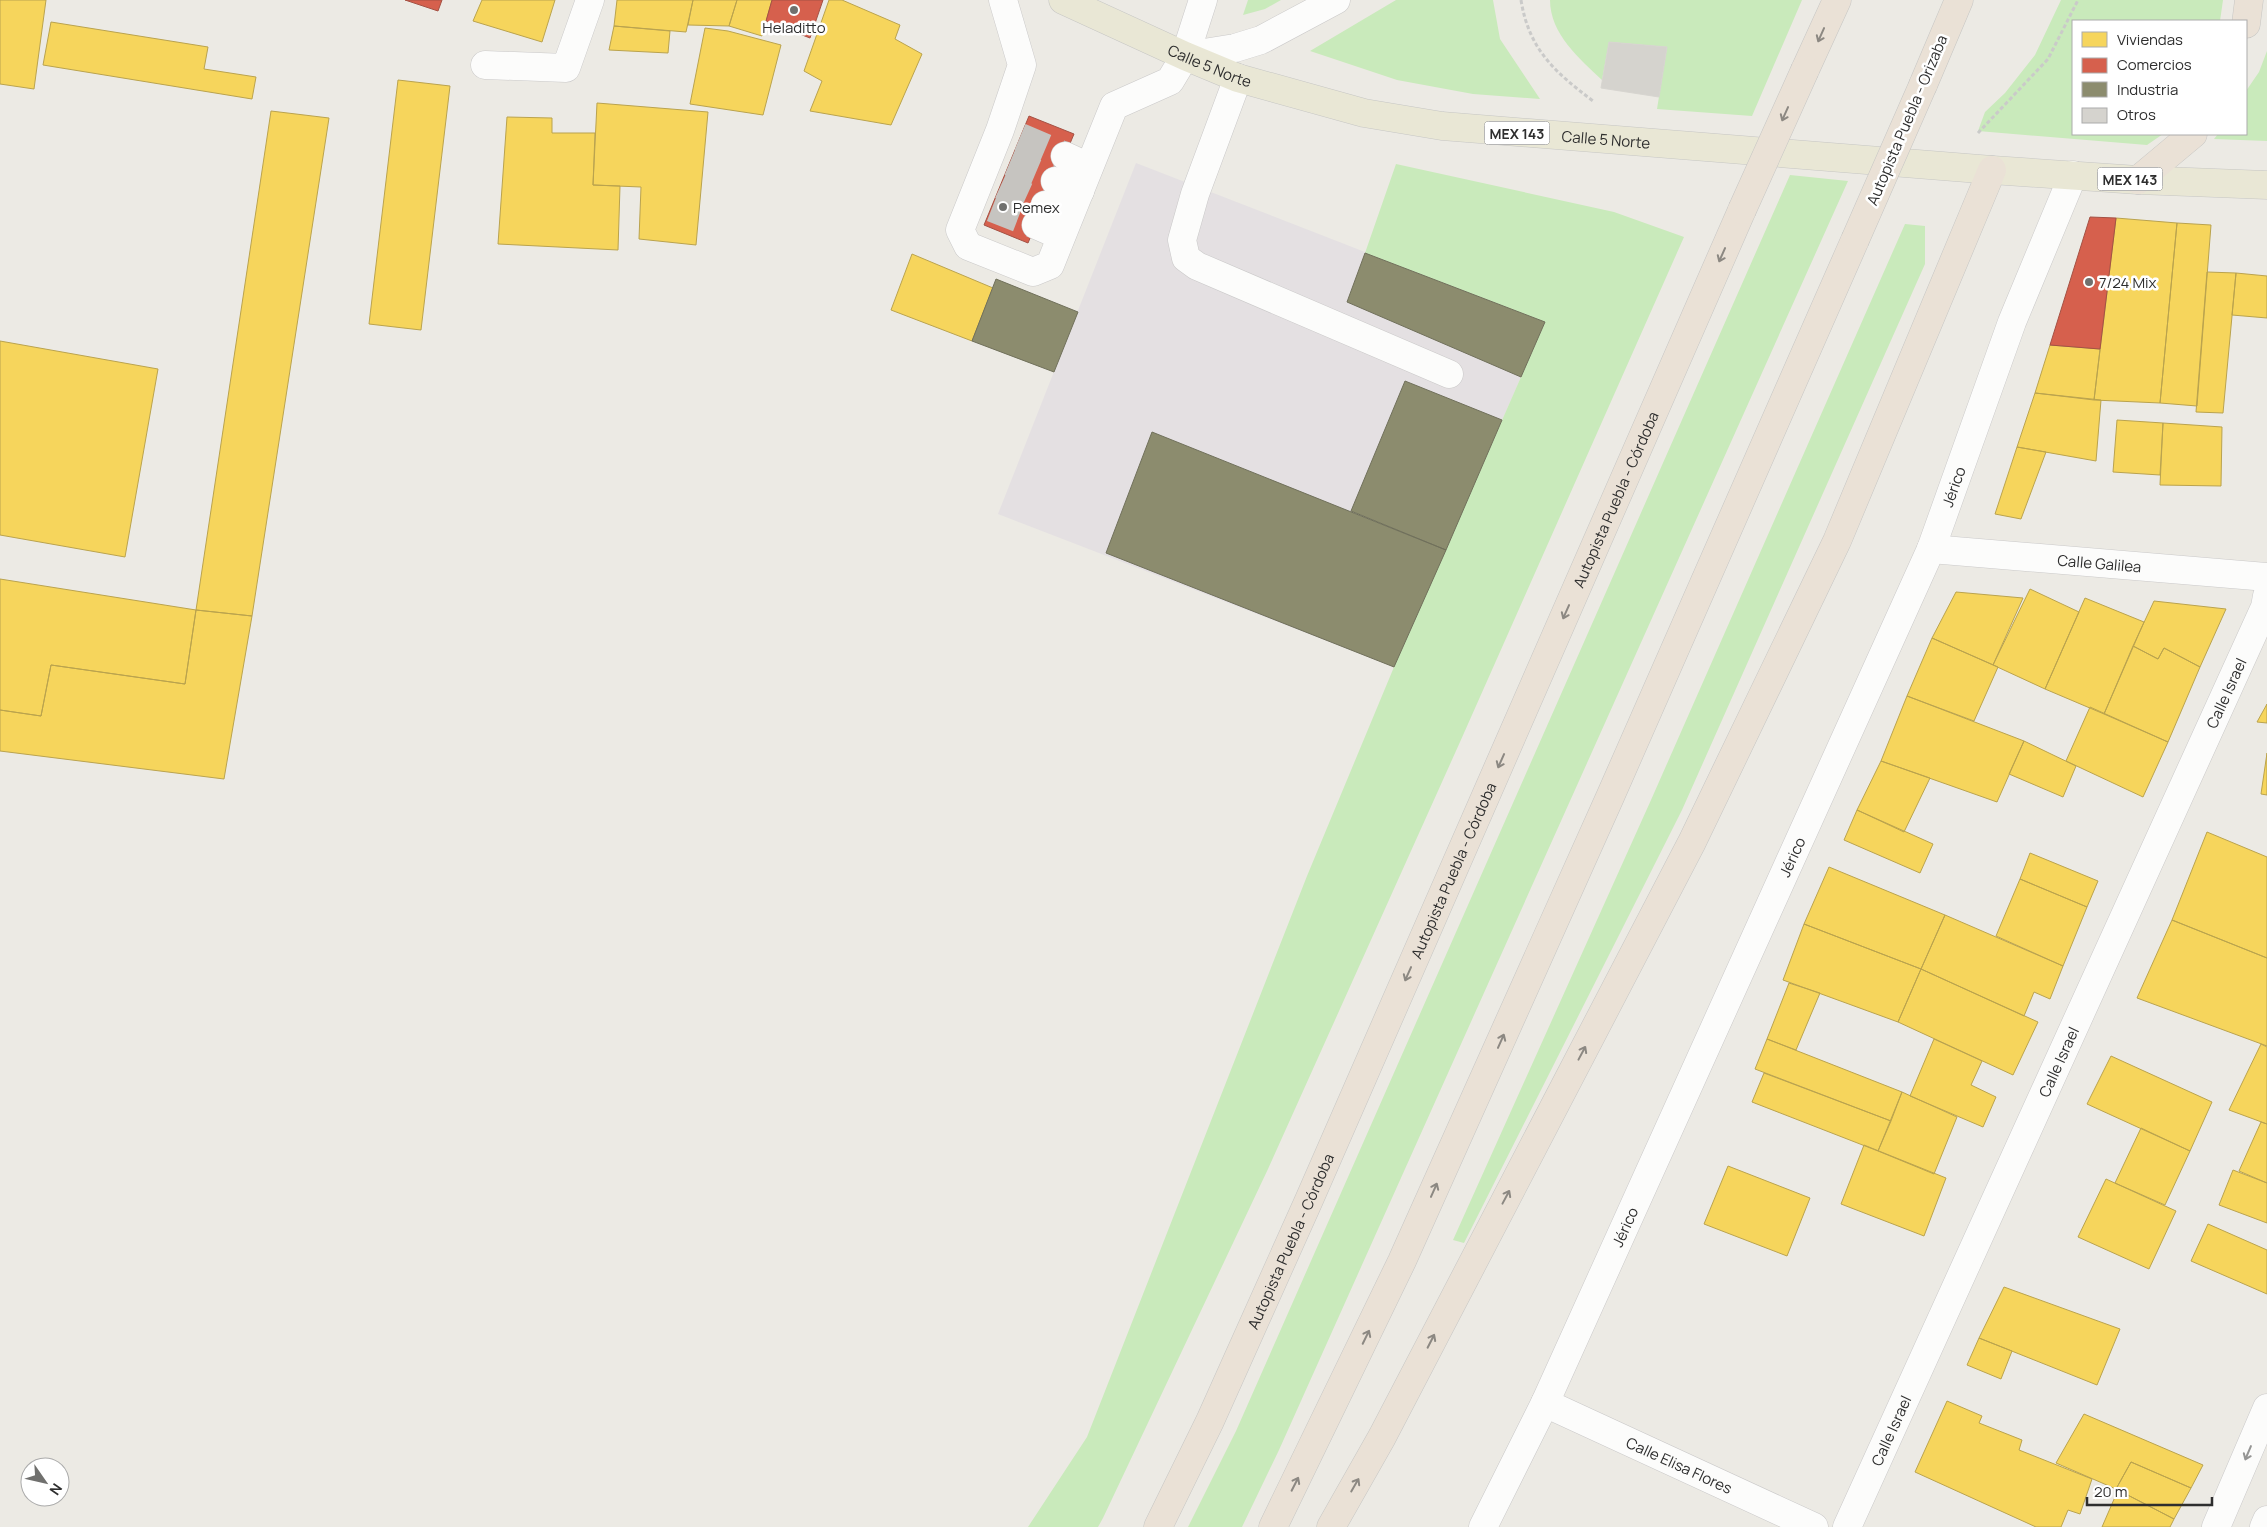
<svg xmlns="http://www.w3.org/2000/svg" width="2267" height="1527" viewBox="0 0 2267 1527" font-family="Manrope,sans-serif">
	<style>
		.industrial { fill: #e4e0e2 }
		.green { fill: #c9eabb }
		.homes { fill: #f6d55c; stroke: #baa34e }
		.shops { fill: #d6604d; stroke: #a45144 }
		.industry { fill: #8c8c6e; stroke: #70705b }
		.building { fill: #d5d3ce; stroke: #d7d5d0 }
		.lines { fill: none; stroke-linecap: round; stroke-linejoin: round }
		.minor-tunnel { stroke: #c6c4c0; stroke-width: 28; stroke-dasharray: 28 14; stroke-linecap: butt }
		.minor-casing { stroke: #cac9c9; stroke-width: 29 }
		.major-casing { stroke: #c6c6c4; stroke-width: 29 }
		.highway-casing { stroke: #c6c6c4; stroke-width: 29 }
		.path { stroke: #cacac9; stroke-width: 3; stroke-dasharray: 4 2.5; stroke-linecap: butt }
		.minor { stroke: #fcfcfb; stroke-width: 28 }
		.major { stroke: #e9e7d5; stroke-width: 28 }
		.highway { stroke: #eae1d6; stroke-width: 28 }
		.highway-bridge-casing { stroke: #c6c6c4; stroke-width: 29; stroke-linecap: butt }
		.highway-bridge { stroke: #eae1d6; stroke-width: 28 }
		.oneway { stroke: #8c8882 }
		.oneway2 { stroke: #959594 }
		.poi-dot { fill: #70706e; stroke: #fff; stroke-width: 2 }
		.labels { text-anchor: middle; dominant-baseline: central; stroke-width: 5; stroke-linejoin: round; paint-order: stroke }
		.shield { fill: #fff; stroke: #6d6d6d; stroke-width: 1 }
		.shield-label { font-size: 14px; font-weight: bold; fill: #2e2e2e }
		.poi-label { font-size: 15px; fill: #2e2e2e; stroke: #fff; text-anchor: start }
		.street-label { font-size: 15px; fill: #2e2e2e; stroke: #fff }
	</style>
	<rect width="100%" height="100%" fill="#eceae4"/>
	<path class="industrial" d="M1136 163 1545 322 1394 667 998 514Z"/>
	<path class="green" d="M1248 0H1281L1265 9 1243 15Z
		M1396 0H1493L1500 39 1540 99 1473 94 1397 80 1310 51Z
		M1550 0H1802L1752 116 1657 109 1667 47 1609 42 1602 80C1580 59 1550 34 1550 0Z
		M2061 0H2223L2220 21H2073V134H2163L2147 145 1978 131 1985 112 2005 93 2035 55Z
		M2267 51V141L2214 139 2218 134H2246V91L2259 72Z
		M1396 164 1614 212 1684 237 1460 742 1268 1169 1103 1518 1098 1527H1028L1087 1437 1307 876 1394 667 1545 322 1365 253Z
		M1790 175 1848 181 1279 1450 1242 1527H1188L1236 1431Z
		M1905 224 1925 226V264L1682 810 1464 1243 1453 1240 1651 800Z"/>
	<path class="homes" d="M0 0H46L34 89 0 84Z
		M482 0H555L542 42 473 21Z
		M617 0H693L686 32 614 26Z
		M693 0H737L729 26 688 25Z
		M737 0H772L762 36 729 26Z
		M829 0H842L900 25 895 39 922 54 891 125 810 111 822 81 804 71Z
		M51 22 208 47 204 69 256 77 252 99 43 65Z
		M614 26 670 31 668 53 609 50Z
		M705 28 728 31 781 45 763 115 690 104Z
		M398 80 450 86 421 330 369 324Z
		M597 103 708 112 696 245 639 239 641 187 593 185Z
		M271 111 329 118 252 616 196 610Z
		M507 117 552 118V133H595L593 185 620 186 618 250 498 244Z
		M2116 218 2177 223 2160 403 2094 400Z
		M2177 223 2211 225 2197 406 2160 403Z
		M912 254 993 288 972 341 891 310Z
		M2207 272 2236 273 2223 413 2196 412Z
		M2236 273 2267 276V318L2232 315Z
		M0 341 158 369 125 557 0 535Z
		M2050 345 2100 349 2094 400 2035 393Z
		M2035 393 2101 400 2096 461 2017 447Z
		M2117 420 2163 423 2160 475 2113 472Z
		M2163 423 2222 427 2221 486 2160 485Z
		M2017 447 2046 452 2021 519 1995 514Z
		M0 579 196 610 185 684 51 665 41 716 0 710Z
		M2030 589 2079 612 2045 689 1993 665Z
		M1956 592 2023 598 1993 665 1932 638Z
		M2085 598 2144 622 2104 714 2045 689Z
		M2154 601 2226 609 2200 667 2164 648 2158 659 2133 646Z
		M196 610 252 616 224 779 0 751V710L41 716 51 665 185 684Z
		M1932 638 1998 667 1974 721 1907 696Z
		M2133 646 2158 659 2164 648 2200 667 2168 742 2104 714Z
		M1907 696 2024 741 1997 802 1881 761Z
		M2267 704V723L2257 722Z
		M2090 707 2168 742 2143 797 2066 761Z
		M2024 741 2076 766 2063 797 2009 774Z
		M2267 753V795L2261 794Z
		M1881 761 1930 778 1904 832 1857 810Z
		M1857 810 1933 844 1920 873 1844 840Z
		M2207 832 2267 857V958L2172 920Z
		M2030 853 2098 881 2087 907 2020 879Z
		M1829 867 1945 915 1921 969 1804 924Z
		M2020 879 2087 907 2063 966 1996 936Z
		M1945 915 2063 966 2050 999 2034 992 2024 1016 1921 969Z
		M2172 920 2267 958V1046L2137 998Z
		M1804 924 1921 969 1898 1022 1783 980Z
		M1921 969 2038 1022 2013 1075 1898 1022Z
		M1789 983 1820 993 1796 1050 1767 1039Z
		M1767 1039 1902 1092 1891 1121 1755 1069Z
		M1934 1039 1982 1061 1971 1085 1996 1097 1983 1127 1910 1096Z
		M2261 1044 2267 1047V1124L2229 1110Z
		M2111 1056 2212 1102 2190 1151 2087 1104Z
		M1764 1073 1891 1121 1878 1151 1752 1102Z
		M1902 1092 1957 1117 1934 1174 1878 1151Z
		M2261 1122 2267 1124V1183L2239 1171Z
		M2141 1128 2190 1151 2165 1205 2115 1183Z
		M1864 1145 1946 1178 1924 1236 1841 1204Z
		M1728 1166 1810 1198 1787 1256 1704 1224Z
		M2233 1170 2267 1183V1223L2219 1205Z
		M2106 1179 2176 1211 2149 1269 2078 1237Z
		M2208 1224 2267 1250V1294L2191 1261Z
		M2004 1287 2120 1329 2097 1385 1979 1338Z
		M1979 1338 2012 1351 2001 1379 1967 1365Z
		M1947 1401 1982 1416 1979 1423 2022 1440 2019 1450 2092 1479 2080 1514 2068 1510 2061 1527H2036L1915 1472Z
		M2084 1414 2203 1465 2191 1488 2131 1462 2116 1489 2056 1463Z
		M2131 1462 2191 1488 2174 1519 2116 1489Z
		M2118 1490 2174 1519 2170 1527H2102Z"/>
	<path class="shops" d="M405 0H442L438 11Z
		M772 0H823L810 38 766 21Z
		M1029 116 1074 134 1028 243 984 225Z
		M2090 217 2116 218 2100 349 2050 345Z"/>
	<path class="industry" d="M1365 253 1545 322 1521 377 1347 302Z
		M996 279 1078 312 1054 372 972 341Z
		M1405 381 1502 420 1446 550 1351 511Z
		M1152 432 1446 550 1394 667 1106 553Z"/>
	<path class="building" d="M1609 42 1667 47 1659 97 1601 88Z"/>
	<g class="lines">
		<path class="minor-tunnel" d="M1020 137 1065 156
			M1010 162 1055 181
			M1001 185 1045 205
			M992 208 1036 225"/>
		<g class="minor-casing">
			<g id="minor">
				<path d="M1003 0 1022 65 1000 130 960 230 968 246 1033 272 1050 265 1114 106 1170 81 1185 56 1203 0"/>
				<path d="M1185 56 1235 48 1261 40 1336 0"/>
				<path d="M485 65 566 68 590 0"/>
				<path d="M1238 78 1195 194 1182 240 1186 258 1197 266 1449 374"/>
				<path d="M1065 156 1089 167"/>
				<path d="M1055 181 1080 191"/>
				<path d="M1045 205 1069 214"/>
				<path d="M1036 225 1061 236"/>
				<path id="s1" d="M1931 549 2267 577"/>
				<path id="s2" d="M1545 1403 1814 1527"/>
				<path id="s3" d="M1483 1527 1545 1403 1931 549 2012 322 2073 175"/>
				<path id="s4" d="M1847 1527 2265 607 2267 596"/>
				<path d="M2216 1527 2267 1408"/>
				<path d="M2264 1527 2267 1520"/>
			</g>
		</g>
		<g class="major-casing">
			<g id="major">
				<path id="s5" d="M1063 0 1185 56 1238 78 1364 113 1442 126 1992 170 2138 180 2267 185"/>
			</g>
		</g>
		<g class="highway-casing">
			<g id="highway">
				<path d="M2246 24 2249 0"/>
				<path d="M1805 70 1837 0"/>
				<path d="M1923 85 1959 0"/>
				<path d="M2138 180 2193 134"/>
				<path id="s6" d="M1158 1527 1210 1421 1309 1200 1742 210"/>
				<path d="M1273 1527 1402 1261 1610 797 1855 240"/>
				<path d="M1331 1527 1382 1437 1692 842 1837 541 1992 170"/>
			</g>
		</g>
		<path class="path" d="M1521 0C1529 50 1555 72 1593 101
			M1978 133 2048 59 2078 0"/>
		<use href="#minor" class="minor"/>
		<use href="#major" class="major"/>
		<use href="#highway" class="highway"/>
		<g class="highway-bridge-casing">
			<path id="highway-bridge" d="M1742 210 1805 70
				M1855 240 1923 85"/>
		</g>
		<use href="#highway-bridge" class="highway-bridge"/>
	</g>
	<defs><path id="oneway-shaft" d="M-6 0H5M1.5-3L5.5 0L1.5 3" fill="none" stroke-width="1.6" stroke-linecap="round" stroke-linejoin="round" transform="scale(1.25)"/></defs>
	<g class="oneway">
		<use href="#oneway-shaft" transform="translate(1821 35) rotate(114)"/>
		<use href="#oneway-shaft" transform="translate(1785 114) rotate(114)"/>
		<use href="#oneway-shaft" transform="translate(1722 255) rotate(114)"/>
		<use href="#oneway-shaft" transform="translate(1566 612) rotate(114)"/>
		<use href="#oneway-shaft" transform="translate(1501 761) rotate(114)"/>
		<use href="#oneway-shaft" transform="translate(1408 974) rotate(114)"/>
		<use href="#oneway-shaft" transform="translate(1501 1041) rotate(-66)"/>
		<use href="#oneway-shaft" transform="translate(1582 1053) rotate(-62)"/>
		<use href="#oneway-shaft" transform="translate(1434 1190) rotate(-66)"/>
		<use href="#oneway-shaft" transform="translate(1506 1197) rotate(-62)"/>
		<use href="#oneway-shaft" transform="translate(1366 1337) rotate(-64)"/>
		<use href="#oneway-shaft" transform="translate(1431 1341) rotate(-63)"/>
		<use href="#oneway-shaft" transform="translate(1295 1484) rotate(-63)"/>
		<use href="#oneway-shaft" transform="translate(1355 1485) rotate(-60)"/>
	</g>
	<use class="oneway2" href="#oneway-shaft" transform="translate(2248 1453) rotate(113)"/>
	<g class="poi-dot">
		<circle cx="794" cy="10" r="5"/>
		<circle cx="1003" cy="207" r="5"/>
		<circle cx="2089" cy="282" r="5"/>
	</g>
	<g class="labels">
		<g class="shield">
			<rect x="1484.5" y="121.5" width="65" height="23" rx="4"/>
			<rect x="2097.5" y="167.5" width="65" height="23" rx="4"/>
		</g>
		<g class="shield-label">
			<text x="1517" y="133">MEX 143</text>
			<text x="2130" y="179">MEX 143</text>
		</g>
		<g class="poi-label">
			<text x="794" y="27" text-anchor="middle">Heladitto</text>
			<text x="1013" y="207">Pemex</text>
			<text x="2099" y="282">7/24 Mix</text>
		</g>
		<g class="street-label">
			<text stroke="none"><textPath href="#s5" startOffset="161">Calle 5 Norte</textPath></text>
			<text transform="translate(1907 120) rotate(-67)">Autopista Puebla - Orizaba</text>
			<text stroke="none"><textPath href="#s5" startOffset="566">Calle 5 Norte</textPath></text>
			<text stroke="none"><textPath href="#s3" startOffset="1142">Jérico</textPath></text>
			<text stroke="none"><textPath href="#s6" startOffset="1125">Autopista Puebla - Córdoba</textPath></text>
			<text stroke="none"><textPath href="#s1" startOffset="169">Calle Galilea</textPath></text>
			<text stroke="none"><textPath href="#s4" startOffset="916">Calle Israel</textPath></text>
			<text stroke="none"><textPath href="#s3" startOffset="738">Jérico</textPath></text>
			<text stroke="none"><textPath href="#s6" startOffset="720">Autopista Puebla - Córdoba</textPath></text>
			<text stroke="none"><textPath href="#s4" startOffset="511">Calle Israel</textPath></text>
			<text stroke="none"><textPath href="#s3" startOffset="332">Jérico</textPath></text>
			<text stroke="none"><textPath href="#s6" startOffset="315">Autopista Puebla - Córdoba</textPath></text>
			<text stroke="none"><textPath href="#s4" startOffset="106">Calle Israel</textPath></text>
			<text stroke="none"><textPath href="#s2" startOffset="148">Calle Elisa Flores</textPath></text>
		</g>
	</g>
	<rect x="2072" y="20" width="175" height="115" fill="#ffffff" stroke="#ababab"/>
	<rect x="2082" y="32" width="25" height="15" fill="#f6d55c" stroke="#ababab"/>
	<text x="2117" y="45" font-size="15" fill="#2e2e2e">Viviendas</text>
	<rect x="2082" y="58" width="25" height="15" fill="#d6604d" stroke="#ababab"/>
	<text x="2117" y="70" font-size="15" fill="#2e2e2e">Comercios</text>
	<rect x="2082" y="82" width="25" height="15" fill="#8c8c6e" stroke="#ababab"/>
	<text x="2117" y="95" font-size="15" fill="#2e2e2e">Industria</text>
	<rect x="2082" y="108" width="25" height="15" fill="#d5d3ce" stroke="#ababab"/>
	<text x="2117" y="120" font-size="15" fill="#2e2e2e">Otros</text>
	<g transform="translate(45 1482) rotate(124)"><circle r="24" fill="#ffffff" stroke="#ababab"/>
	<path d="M0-4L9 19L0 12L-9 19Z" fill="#70706e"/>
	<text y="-8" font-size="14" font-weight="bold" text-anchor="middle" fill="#2e2e2e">N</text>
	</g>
	<path d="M2087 1497v8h125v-8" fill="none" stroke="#2e2e2e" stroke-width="2.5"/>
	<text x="2094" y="1497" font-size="15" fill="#2e2e2e" stroke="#ffffff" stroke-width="4" paint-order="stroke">20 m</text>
</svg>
